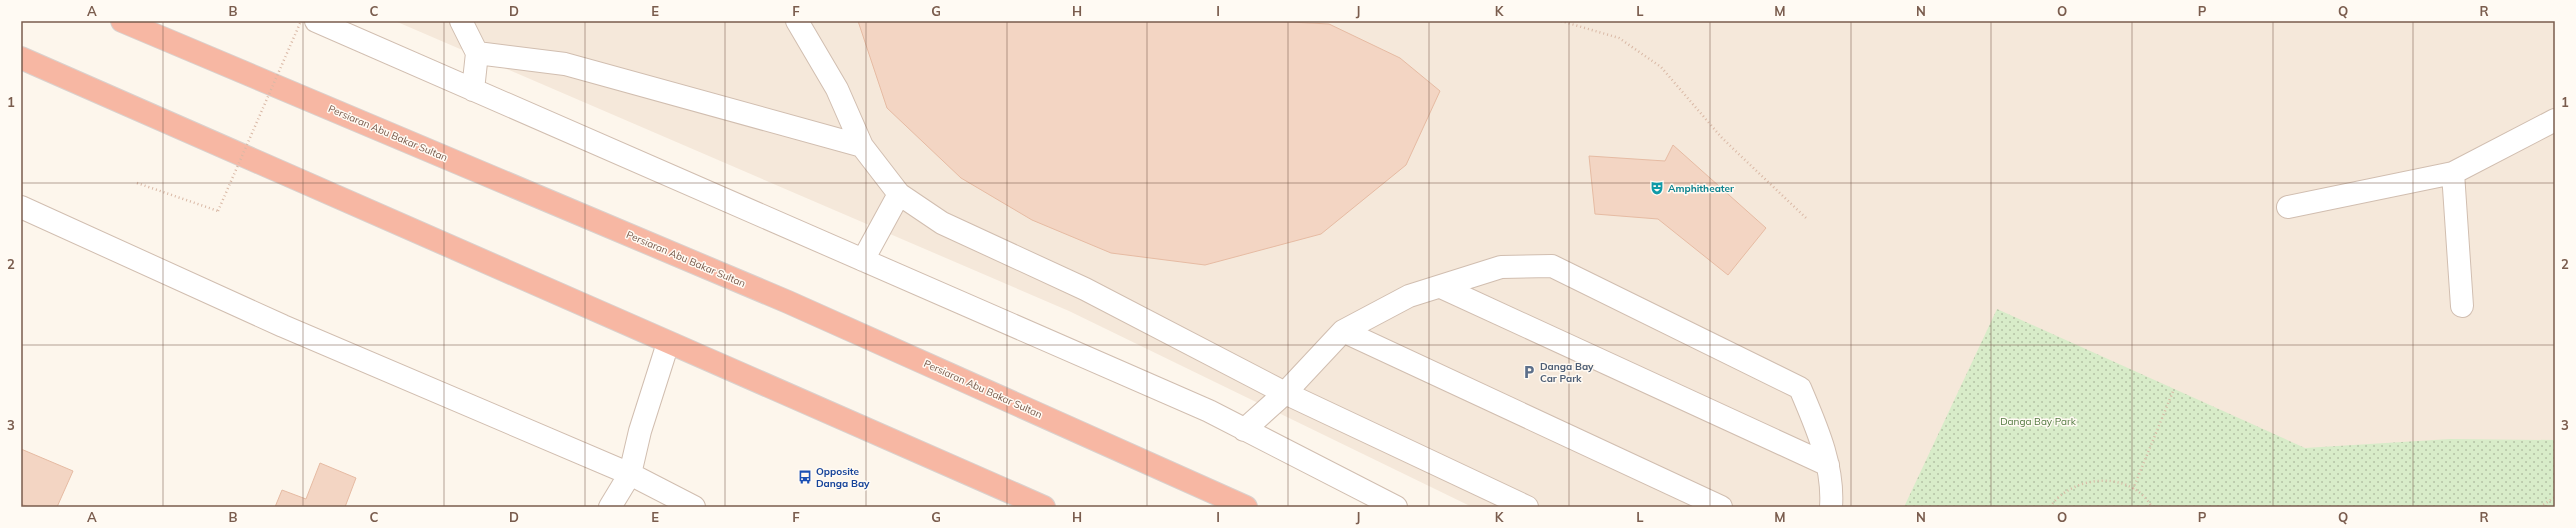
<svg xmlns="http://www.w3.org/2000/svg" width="2576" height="528" viewBox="0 0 2576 528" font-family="Mulish,sans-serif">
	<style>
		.residential { fill: #f5e8da }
		.park { fill: url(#park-dots) }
		.building { fill: #f3d5c3; stroke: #e6bba3 }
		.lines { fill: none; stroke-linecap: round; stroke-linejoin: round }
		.minor-casing { stroke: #d1beb0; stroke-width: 24 }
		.highway-casing { stroke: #dad1cd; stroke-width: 24 }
		.path { stroke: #d9b8a5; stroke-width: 2.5; stroke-dasharray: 1 3; stroke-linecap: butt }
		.minor { stroke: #fff; stroke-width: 22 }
		.highway { stroke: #f7b7a3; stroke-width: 22 }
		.path-bridge { stroke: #d9b8a5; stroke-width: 2.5; stroke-dasharray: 1 3; stroke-linecap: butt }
		.grid { fill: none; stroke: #7a5c4d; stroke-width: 1; stroke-opacity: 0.55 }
		.labels { text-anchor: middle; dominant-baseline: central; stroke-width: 3; stroke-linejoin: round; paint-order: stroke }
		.street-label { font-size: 10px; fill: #7a5c4d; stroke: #fffaf3 }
		.culture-label { font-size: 10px; font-weight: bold; fill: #0d838f; stroke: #fffaf3; text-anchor: start }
		.service-label { font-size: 10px; font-weight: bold; fill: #4e5e75; stroke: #fffaf3; text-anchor: start }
		.park-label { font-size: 10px; fill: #537a41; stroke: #fffaf3 }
		.transit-label { font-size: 10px; font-weight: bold; fill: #164399; stroke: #fffaf3; text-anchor: start }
		.neatline { fill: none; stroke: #7a5c4d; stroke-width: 1.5 }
		.grid-label { font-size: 13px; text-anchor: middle; font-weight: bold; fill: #7a5c4d }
	</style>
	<defs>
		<pattern id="park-dots" width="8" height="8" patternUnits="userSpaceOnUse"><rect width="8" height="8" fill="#d8ecc9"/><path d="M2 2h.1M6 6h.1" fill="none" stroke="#b4c2a5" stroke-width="1.8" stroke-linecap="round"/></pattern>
	</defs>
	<rect width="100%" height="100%" fill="#fdf6ec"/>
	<path class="residential" d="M395 21H2555V507H1472L1069 311Z"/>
	<path class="park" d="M1997 309 2305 448 2450 439 2555 440V507H1904Z"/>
	<path class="building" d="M858 21H1271L1329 24 1400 58 1440 91 1406 165 1321 234 1205 265 1111 253 1032 220 961 178 887 108Z
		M1673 145 1766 228 1728 275 1658 219 1595 214 1589 156 1665 161Z
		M21 449 73 471 57 507H29L21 504Z
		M320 463 356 478 345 507H275L282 490 306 499Z"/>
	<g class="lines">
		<g class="minor-casing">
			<path id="minor" d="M316 21 1209 411 1396 507
				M461 21 477 53 473 90
				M797 21 837 89 862 146 899 194 942 223 1085 289 1285 393 1527 507
				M477 53 565 64 862 146
				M2453 173 2462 306
				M21 207 283 326 630 474 610 507
				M2288 207 2453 173 2555 120
				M863 260 899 194
				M1441 287 1828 465
				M1343 331 1721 507
				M668 343 640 431 630 474 694 507
				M1244 430 1285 393 1343 331 1409 296 1501 267 1552 266 1800 388C1816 426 1834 465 1831 507"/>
		</g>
		<g class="highway-casing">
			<path id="highway" d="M122 21 788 302 1246 507
				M21 58 1044 507"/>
		</g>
		<path class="path" d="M1561 21 1619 38 1661 67 1722 138 1806 218
			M137 183 218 211
			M2133 489 2174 389
			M2050 507C2072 475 2130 469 2152 507
			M2540 507 2555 497"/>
		<use href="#minor" class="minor"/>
		<use href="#highway" class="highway"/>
		<path class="path-bridge" d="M218 211 301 21"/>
	</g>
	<path class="grid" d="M163 21V507M303 21V507M444 21V507M585 21V507M725 21V507M866 21V507M1007 21V507M1147 21V507M1288 21V507M1429 21V507M1569 21V507M1710 21V507M1851 21V507M1991 21V507M2132 21V507M2273 21V507M2413 21V507M21 183H2555M21 345H2555"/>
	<defs>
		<g id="theatre-bare" transform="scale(1.08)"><path d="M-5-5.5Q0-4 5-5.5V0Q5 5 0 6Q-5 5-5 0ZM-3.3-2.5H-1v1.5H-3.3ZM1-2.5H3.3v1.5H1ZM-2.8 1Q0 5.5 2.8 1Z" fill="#0f9aa8" stroke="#fffaf3" stroke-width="2.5" paint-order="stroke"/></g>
		<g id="parking-bare" transform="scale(1.08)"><path d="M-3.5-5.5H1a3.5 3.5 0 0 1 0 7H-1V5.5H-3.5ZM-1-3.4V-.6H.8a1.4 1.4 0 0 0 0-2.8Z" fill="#5c6f8a" stroke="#fffaf3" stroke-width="2.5" paint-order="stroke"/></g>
		<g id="bus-bare" transform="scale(1.08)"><path d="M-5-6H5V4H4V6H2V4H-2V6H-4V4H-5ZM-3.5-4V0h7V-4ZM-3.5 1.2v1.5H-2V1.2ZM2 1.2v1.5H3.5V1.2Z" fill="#1a4fb4" stroke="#fffaf3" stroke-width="2.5" paint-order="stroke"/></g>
	</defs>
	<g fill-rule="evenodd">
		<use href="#theatre-bare" x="1657" y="188"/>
		<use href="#parking-bare" x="1529" y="372"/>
		<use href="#bus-bare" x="805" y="477"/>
	</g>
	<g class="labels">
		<g class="street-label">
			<text transform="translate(388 133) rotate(23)">Persiaran Abu Bakar Sultan</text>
			<text transform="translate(686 259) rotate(23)">Persiaran Abu Bakar Sultan</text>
			<text transform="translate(983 389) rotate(24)">Persiaran Abu Bakar Sultan</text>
		</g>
		<g class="culture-label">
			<text x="1668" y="188">Amphitheater</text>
		</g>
		<g class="service-label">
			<text x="1540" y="366">Danga Bay<tspan x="1540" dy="12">Car Park</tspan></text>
		</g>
		<g class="park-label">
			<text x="2038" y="421">Danga Bay Park</text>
		</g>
		<g class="transit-label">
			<text x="816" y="471">Opposite<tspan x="816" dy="12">Danga Bay</tspan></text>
		</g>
	</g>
	<rect width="2576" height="528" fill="none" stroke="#fffaf3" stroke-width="44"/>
	<rect x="22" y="22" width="2532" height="484" class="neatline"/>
	<g class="grid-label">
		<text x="92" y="16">A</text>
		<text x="233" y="16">B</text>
		<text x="374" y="16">C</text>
		<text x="514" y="16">D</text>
		<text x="655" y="16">E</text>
		<text x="796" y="16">F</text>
		<text x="936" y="16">G</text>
		<text x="1077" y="16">H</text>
		<text x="1218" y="16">I</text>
		<text x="1358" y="16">J</text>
		<text x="1499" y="16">K</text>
		<text x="1640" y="16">L</text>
		<text x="1780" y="16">M</text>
		<text x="1921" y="16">N</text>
		<text x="2062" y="16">O</text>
		<text x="2202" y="16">P</text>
		<text x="2343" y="16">Q</text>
		<text x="2484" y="16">R</text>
		<text x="11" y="107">1</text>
		<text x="2565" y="107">1</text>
		<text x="11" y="269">2</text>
		<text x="2565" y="269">2</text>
		<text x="11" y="430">3</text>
		<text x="2565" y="430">3</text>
		<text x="92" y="522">A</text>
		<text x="233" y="522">B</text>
		<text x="374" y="522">C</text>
		<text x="514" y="522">D</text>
		<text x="655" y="522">E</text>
		<text x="796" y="522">F</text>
		<text x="936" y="522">G</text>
		<text x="1077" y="522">H</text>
		<text x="1218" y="522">I</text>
		<text x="1358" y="522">J</text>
		<text x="1499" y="522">K</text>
		<text x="1640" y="522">L</text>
		<text x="1780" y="522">M</text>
		<text x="1921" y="522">N</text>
		<text x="2062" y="522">O</text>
		<text x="2202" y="522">P</text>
		<text x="2343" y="522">Q</text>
		<text x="2484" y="522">R</text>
	</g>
</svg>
